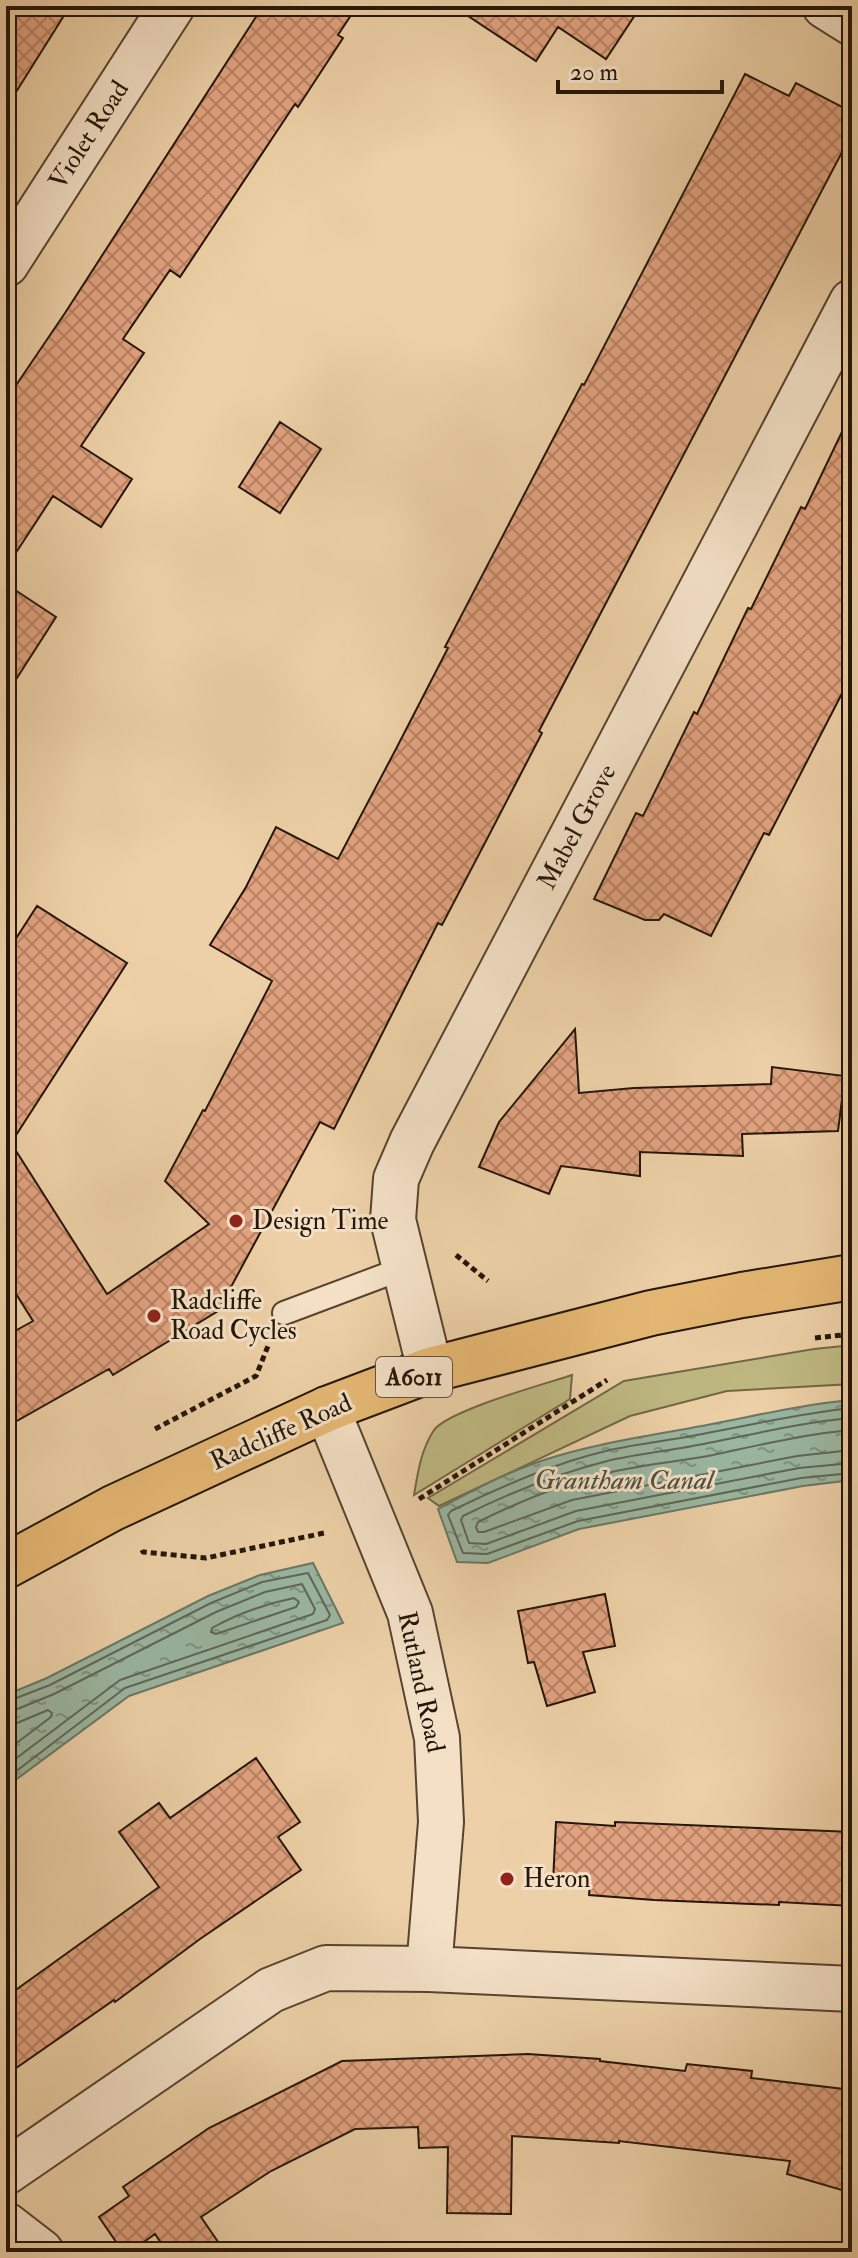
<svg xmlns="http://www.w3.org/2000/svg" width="858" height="2258" viewBox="0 0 858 2258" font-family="'IM FELL Double Pica',serif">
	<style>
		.grass { fill: #bfb982; stroke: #726846; stroke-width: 2 }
		.water { fill: url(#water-ripples); stroke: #6b7765; stroke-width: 2 }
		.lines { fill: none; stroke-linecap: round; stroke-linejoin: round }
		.shore { stroke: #5f6656; stroke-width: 2 }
		.building { fill: url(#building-cross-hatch); stroke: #241609; stroke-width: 2 }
		.service-casing { stroke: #564430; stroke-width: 26 }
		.minor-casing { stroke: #564430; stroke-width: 48 }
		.trunk-casing { stroke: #241609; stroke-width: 48 }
		.path { stroke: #241609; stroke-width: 5; stroke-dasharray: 6 4; stroke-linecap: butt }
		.service { stroke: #f3e0c6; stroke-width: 22 }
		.minor { stroke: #f3e0c6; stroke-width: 44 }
		.trunk { stroke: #e6b874; stroke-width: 44 }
		.poi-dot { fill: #8f2418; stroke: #f3e0c6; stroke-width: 3 }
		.labels { text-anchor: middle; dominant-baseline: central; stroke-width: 6; stroke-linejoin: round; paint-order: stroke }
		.shield { fill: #f3e0c6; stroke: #625342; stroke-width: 2 }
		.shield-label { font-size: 24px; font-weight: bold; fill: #241609 }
		.street-label { font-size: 26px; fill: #241609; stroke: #f3e0c6 }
		.poi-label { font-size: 26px; fill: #241609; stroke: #f3e0c6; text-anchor: start }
		.water-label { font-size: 28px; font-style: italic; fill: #4d4e3f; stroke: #f3e0c6 }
	</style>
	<defs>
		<pattern id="water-ripples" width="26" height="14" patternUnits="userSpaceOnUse" patternTransform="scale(2)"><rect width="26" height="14" fill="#9ab7a2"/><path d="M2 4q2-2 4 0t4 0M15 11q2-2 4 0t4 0" fill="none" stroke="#7d9482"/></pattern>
		<pattern id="building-cross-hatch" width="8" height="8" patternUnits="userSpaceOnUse" patternTransform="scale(2)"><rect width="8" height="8" fill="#e2a27f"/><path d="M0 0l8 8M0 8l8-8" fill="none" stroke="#b78366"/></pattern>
	</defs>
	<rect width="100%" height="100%" fill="#edd0a7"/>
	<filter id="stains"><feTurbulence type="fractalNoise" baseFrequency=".0025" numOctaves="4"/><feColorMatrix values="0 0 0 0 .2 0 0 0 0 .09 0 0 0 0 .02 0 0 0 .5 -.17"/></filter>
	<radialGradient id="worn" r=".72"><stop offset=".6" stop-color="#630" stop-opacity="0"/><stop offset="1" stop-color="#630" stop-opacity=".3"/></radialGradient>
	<path class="grass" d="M852 1345V1384L727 1391 630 1416 439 1506 428 1498 624 1381 814 1349Z
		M572 1375 570 1399 414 1495C418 1471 421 1450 434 1430 449 1410 545 1384 572 1375Z"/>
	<path class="water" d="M852 1400V1480L803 1486 579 1529 488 1563 457 1562 438 1509C472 1491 507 1472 544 1460 599 1442 656 1435 712 1424 759 1415 805 1404 852 1400Z
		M313 1563 343 1623 129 1696 6 1787V1695L47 1678 208 1596 260 1575Z"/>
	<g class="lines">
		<path class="shore" d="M852 1408C803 1413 755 1424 707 1433 675 1440 642 1443 610 1450 554 1463 503 1486 451 1511L448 1515 463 1553 487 1554 578 1521 801 1478 852 1473
			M852 1418C803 1422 755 1434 708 1443 676 1450 643 1453 611 1460 559 1473 511 1492 463 1516L461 1520 469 1543 486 1544 576 1511 799 1468 852 1463
			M852 1430C805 1434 759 1445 713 1455 681 1461 648 1464 616 1471 567 1482 522 1500 478 1522L476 1527 478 1532H484L572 1500 797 1456 852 1450
			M294 1598 299 1602 296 1607 216 1634 211 1632 212 1628C237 1614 265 1604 294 1598Z
			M6 1702 50 1685 211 1603 262 1582 308 1573 330 1615 327 1620 125 1688 6 1779
			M6 1712 15 1710 54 1694 216 1612 265 1592 302 1584 315 1609 313 1614 120 1680 6 1766
			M6 1724 17 1723 48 1710 52 1713 51 1717 6 1751"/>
	</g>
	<path class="building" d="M6 6H70L6 108Z
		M263 6H357L338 35 343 38 298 107 295 104 180 277 170 270 123 339 144 353 81 446 132 479 101 527 53 496 6 568V400L65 313Z
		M453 6H641L606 59 558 27 536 61Z
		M745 74 789 96 796 83 852 112V133L539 731 542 733 487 839 442 925 438 923 334 1129 320 1122 218 1311 113 1375 109 1369 6 1427V1336L33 1321 6 1278V954L37 906 127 963 11 1143 107 1294 209 1224 165 1181 203 1110 205 1111 272 981 210 945 246 887 276 827 338 859 397 747 448 648 445 647 552 441 582 384 584 385Z
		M852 411V674L769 835 764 833 711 936 664 914 659 920H645L594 899 636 813 643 816 694 712 697 714 748 608 751 609 801 507 805 509Z
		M280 422 321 449 280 513 239 487Z
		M6 584 56 617 6 695Z
		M575 1029 579 1093 634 1088 771 1084 772 1067 845 1076 838 1131 742 1134 743 1156 640 1152V1176L561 1166 549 1194 479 1167 499 1122Z
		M605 1594 615 1646 583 1652 595 1692 547 1706 534 1662 528 1663 518 1611Z
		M256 1758 300 1822 278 1837 301 1870 200 1939 115 2002 114 2000 6 2075V1997L159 1887 119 1832 159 1803 170 1818Z
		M556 1822 615 1826V1822L852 1832V1906L779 1902V1905L654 1900 589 1895 590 1884 553 1882Z
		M528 2054 600 2059V2061L685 2071 687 2064 752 2071 751 2078 852 2090V2193L787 2174 790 2161 619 2141V2143L512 2136 511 2214 447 2213 448 2147 419 2148 418 2127 355 2129 271 2171 201 2217 225 2252H167L155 2234 130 2252H123L99 2217 129 2196 123 2187 209 2128 342 2061Z"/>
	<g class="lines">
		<g class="service-casing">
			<path id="service" d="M284 1313 404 1268"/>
		</g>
		<g class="minor-casing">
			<path id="minor" d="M825 6 852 23
				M6 264 172 6
				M430 1370 393 1220 396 1179 412 1142 852 302
				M327 1409 410 1613 437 1738 441 1822 429 1969
				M6 2172 271 1990 326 1968 429 1969 852 1989
				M6 2225 41 2252"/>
		</g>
		<g class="trunk-casing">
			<path id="trunk" d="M6 1566 113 1508 327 1409 430 1370 651 1313 742 1295 852 1277"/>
		</g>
		<path class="path" d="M456 1255 488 1281
			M815 1338 852 1334
			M155 1429 256 1376 268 1346
			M419 1499 607 1380
			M142 1550 143 1552 206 1558 324 1533"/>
		<use href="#service" class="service"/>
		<use href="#minor" class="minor"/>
		<use href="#trunk" class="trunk"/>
	</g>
	<g class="poi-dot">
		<circle cx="236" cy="1221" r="8"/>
		<circle cx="154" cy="1316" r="8"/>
		<circle cx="507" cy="1879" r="8"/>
	</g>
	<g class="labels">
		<rect class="shield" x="376" y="1357" width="76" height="40" rx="6"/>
		<g class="shield-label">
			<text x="414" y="1377">A6011</text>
		</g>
		<g class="street-label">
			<text transform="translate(89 135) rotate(-57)">Violet Road</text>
			<text transform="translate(577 827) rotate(-62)">Mabel Grove</text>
			<text transform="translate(281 1432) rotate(-24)">Radcliffe Road</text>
			<text transform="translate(421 1682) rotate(78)">Rutland Road</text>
		</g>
		<g class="poi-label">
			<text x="252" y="1221">Design Time</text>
			<text x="170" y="1301">Radcliffe<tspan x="170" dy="30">Road Cycles</tspan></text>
			<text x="523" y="1879">Heron</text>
		</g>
		<g class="water-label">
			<text x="624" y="1480">Grantham Canal</text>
		</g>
	</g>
	<rect width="858" height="2258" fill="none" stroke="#edd0a7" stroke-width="32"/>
	<rect x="8" y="8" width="842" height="2242" fill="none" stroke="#241609" stroke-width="4"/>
	<rect x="16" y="16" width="826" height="2226" fill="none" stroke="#241609" stroke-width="2"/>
	<path d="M558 80v12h164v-12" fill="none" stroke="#241609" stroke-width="4"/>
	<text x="570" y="80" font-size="24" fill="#241609" stroke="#f3e0c6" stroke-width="6" paint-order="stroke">20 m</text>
	<rect width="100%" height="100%" filter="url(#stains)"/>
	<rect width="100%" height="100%" fill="url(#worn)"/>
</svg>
